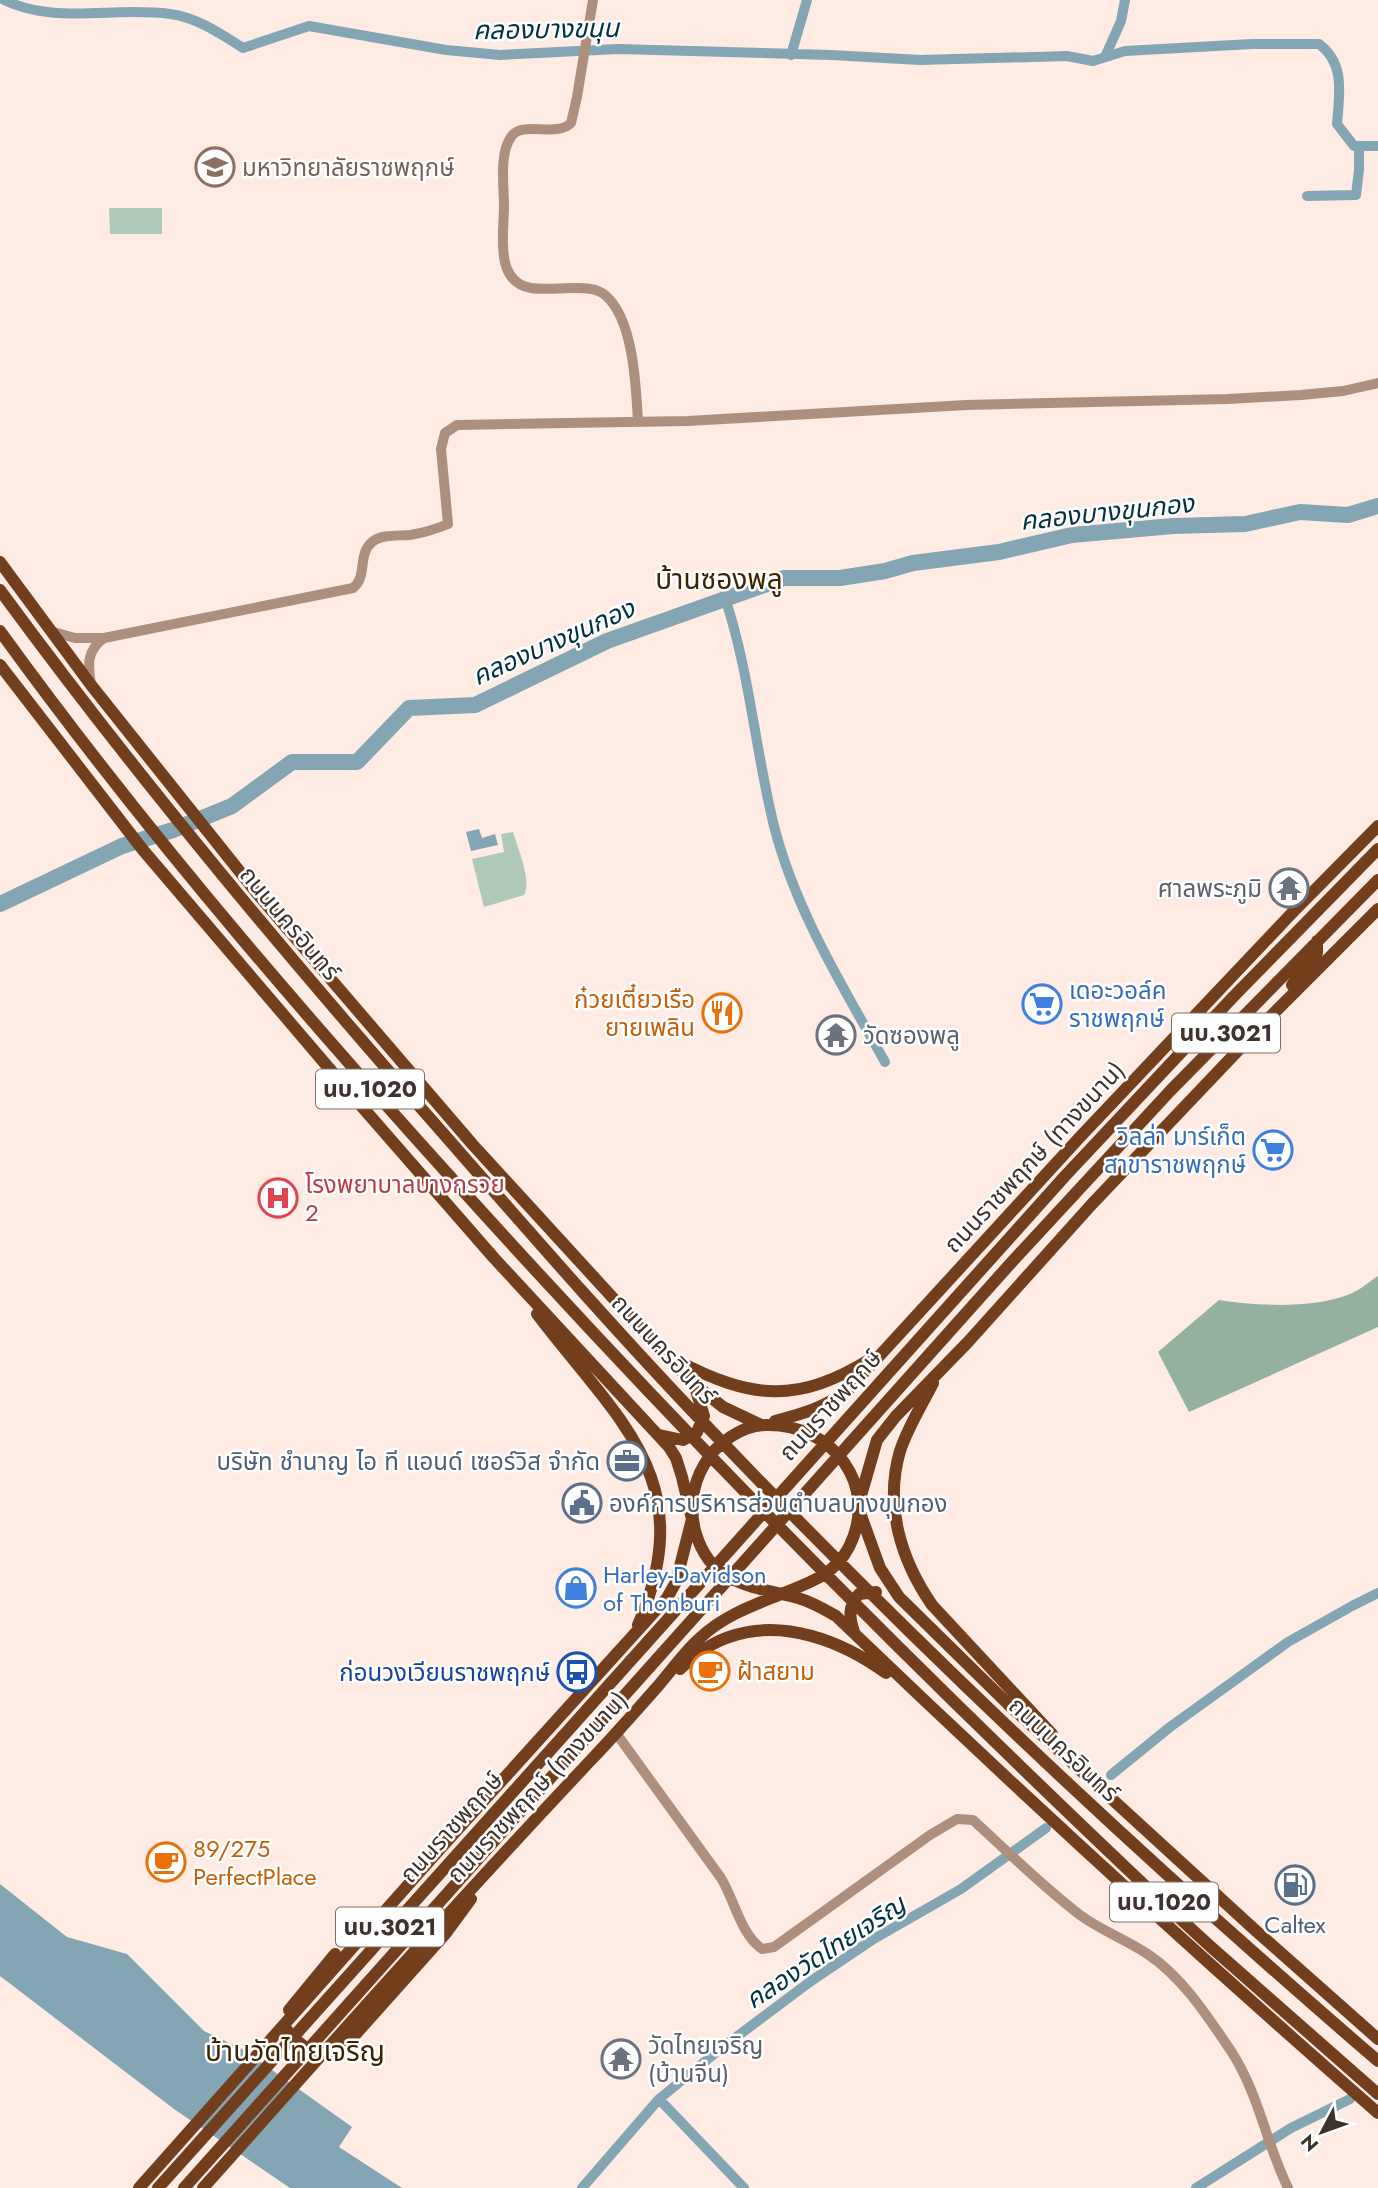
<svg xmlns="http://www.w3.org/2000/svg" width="1378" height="2188" viewBox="0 0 1378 2188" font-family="Jost,'Noto Sans Thai',sans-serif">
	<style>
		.green { fill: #afc9b9 }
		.forest { fill: #94b29f }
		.water { fill: #84a5b4 }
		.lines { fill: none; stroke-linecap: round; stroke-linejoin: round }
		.canal { stroke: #84a5b4; stroke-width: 10 }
		.river { stroke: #84a5b4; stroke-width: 16 }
		.minor { stroke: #ae8f7d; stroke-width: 10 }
		.major { stroke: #733e1c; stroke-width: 12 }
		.labels { text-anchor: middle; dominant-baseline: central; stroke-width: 5; stroke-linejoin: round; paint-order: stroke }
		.shield { fill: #fff; stroke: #78706d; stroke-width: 2 }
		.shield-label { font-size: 23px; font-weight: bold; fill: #3e322e }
		.education-label { font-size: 24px; fill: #785e54; stroke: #fff; text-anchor: start }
		.worship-label { font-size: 24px; fill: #5b616d; stroke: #fff; text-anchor: start }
		.street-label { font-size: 24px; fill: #3e322e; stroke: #fff }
		.shop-label { font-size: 24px; fill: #366cbe; stroke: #fff; text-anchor: start }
		.food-label { font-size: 24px; fill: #c56008; stroke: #fff; text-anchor: start }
		.health-label { font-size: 24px; fill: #be3a42; stroke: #fff; text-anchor: start }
		.service-label { font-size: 24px; fill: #4e5e75; stroke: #fff; text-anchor: end }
		.transit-label { font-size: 24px; fill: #164399; stroke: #fff; text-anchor: end }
		.water-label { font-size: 26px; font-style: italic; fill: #003243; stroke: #fff }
		.quarter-label { font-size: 28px; fill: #3b2400; stroke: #fff }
	</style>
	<rect width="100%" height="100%" fill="#feebe4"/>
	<path class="green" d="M109 208H162V234H110Z
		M513 832C518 850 532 879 524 895L484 907 472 859 504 852 501 834Z"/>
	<path class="forest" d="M1378 1276V1327L1189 1412 1158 1352 1219 1300C1258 1306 1313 1309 1350 1294 1360 1290 1369 1282 1378 1276Z"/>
	<path class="water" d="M479 829 482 838 495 834 498 845 471 851 466 832Z
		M0 1884 67 1937 127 1954 204 2031 244 2050 352 2127 339 2147 402 2188H290L174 2109 0 1976Z"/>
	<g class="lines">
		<path class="canal" d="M4 0C56 25 114 6 170 14 196 17 221 34 243 48L309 26 446 50 500 55 618 49 831 55 920 60 1067 56 1093 61 1125 51 1252 44H1319C1346 64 1339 95 1337 124L1354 146H1378
			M791 55 807 0
			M1105 57 1121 21 1125 0
			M1307 196 1356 195 1359 170V146
			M725 598C749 670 755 747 773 822 794 908 842 985 885 1062
			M1111 1775 1170 1727 1288 1642 1352 1606 1378 1593
			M659 2099 744 2188
			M582 2188 659 2099 719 2050 811 1981 872 1940 961 1889 1046 1828
			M1196 2188 1291 2128 1350 2099"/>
		<path class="river" d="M0 904 122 846 173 830 232 806 292 762H357L409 708 475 705 607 641 784 578H840L885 571 913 563 999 552 1072 535 1173 526 1245 524 1300 512 1348 515 1378 506"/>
		<path class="minor" d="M593 0 577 97 571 123C556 138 522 120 511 137 499 154 504 186 504 206 504 233 494 282 531 288 545 290 560 288 574 288 584 288 597 288 605 295 634 319 636 388 638 422
			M50 631 75 638H104L353 588C368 576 357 555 372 542 381 534 398 536 410 535 423 533 436 529 448 524L441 449 445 433 457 425 688 421 966 405 1228 399 1301 395 1343 391 1378 383
			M91 685C88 665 86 651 104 638
			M616 1733 721 1878C735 1901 740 1933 762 1949L774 1947 930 1835 957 1819 973 1820C1008 1852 1042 1886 1080 1915 1102 1931 1127 1940 1149 1955 1183 1978 1208 2017 1231 2051 1259 2094 1266 2143 1288 2188"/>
		<path class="major" d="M0 562 91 685 256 892 473 1145 645 1333 694 1384 723 1407 761 1425
			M0 590C140 781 292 962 449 1140 538 1242 627 1344 721 1441 929 1658 1150 1865 1378 2061
			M0 631C154 844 328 1043 505 1237 671 1419 843 1595 1020 1766 1083 1827 1146 1888 1211 1947 1266 1996 1322 2045 1378 2094
			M0 665 143 850 357 1101 494 1258 669 1447 676 1458 682 1477 692 1519 676 1582 667 1598 440 1849 139 2188
			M1292 985 1317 953V941
			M537 1314C618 1421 701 1479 638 1625
			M676 1360C752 1400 798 1404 872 1358
			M933 1383C922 1405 908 1427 900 1451 884 1506 901 1560 932 1605L1052 1734
			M775 1421C802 1414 827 1407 849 1389L1080 1137 1292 913 1378 826
			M659 1435 683 1440 697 1432 704 1416 694 1384
			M860 1499 877 1440 896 1416 968 1342 1092 1204 1270 1017 1378 909
			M859 1510 880 1568 899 1597 1008 1704 1255 1930 1378 2039
			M854 1632C849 1617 848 1606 859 1594L876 1592
			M680 1669C694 1656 710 1643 729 1637 783 1618 842 1641 886 1673
			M289 2010 335 1954
			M287 2030C304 2051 322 2060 346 2045L446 1933 471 1899
			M158 2188 1065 1176 1234 996 1378 849
			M184 2188 1010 1264 1171 1090 1378 880
			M203 2188C331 2044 459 1900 591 1760 614 1736 636 1711 658 1686 672 1670 684 1652 700 1638 721 1618 748 1607 774 1597 804 1584 833 1578 849 1547 880 1485 832 1424 767 1425 742 1425 716 1443 704 1465 692 1485 689 1511 696 1534 712 1586 753 1586 798 1598 812 1602 824 1609 836 1616 1013 1786 1194 1952 1378 2113"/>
	</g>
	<defs>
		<g id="university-ring" transform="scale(2.0125)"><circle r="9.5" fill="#fff" stroke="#8d6e63" stroke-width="1.5"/><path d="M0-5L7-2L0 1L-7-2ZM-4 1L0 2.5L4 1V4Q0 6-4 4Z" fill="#8d6e63"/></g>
		<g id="temple-ring" transform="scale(2.0125)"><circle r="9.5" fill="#fff" stroke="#6b7280" stroke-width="1.5"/><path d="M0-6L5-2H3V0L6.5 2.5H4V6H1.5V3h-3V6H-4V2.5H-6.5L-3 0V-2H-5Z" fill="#6b7280"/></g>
		<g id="supermarket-ring" transform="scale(2.0125)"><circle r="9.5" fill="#fff" stroke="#3f7fe0" stroke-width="1.5"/><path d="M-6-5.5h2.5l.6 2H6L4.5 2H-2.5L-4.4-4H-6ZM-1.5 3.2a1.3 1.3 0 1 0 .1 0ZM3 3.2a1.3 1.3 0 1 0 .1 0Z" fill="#3f7fe0"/></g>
		<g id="restaurant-ring" transform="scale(2.0125)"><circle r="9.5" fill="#fff" stroke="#e8710a" stroke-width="1.5"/><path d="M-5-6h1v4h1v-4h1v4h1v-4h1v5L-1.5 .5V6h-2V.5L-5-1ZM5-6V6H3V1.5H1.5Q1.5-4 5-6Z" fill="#e8710a"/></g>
		<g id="hospital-ring" transform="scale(2.0125)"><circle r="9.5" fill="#fff" stroke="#e0444e" stroke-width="1.5"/><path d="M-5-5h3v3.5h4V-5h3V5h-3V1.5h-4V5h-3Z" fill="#e0444e"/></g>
		<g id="office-ring" transform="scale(2.0125)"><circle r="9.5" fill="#fff" stroke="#5c6f8a" stroke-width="1.5"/><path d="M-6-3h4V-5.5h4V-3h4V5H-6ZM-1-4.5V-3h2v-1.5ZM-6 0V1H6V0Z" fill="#5c6f8a"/></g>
		<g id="civic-ring" transform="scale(2.0125)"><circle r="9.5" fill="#fff" stroke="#5c6f8a" stroke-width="1.5"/><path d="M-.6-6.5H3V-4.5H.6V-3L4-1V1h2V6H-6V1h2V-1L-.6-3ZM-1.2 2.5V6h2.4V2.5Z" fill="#5c6f8a"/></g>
		<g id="shop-ring" transform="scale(2.0125)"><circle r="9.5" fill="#fff" stroke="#3f7fe0" stroke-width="1.5"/><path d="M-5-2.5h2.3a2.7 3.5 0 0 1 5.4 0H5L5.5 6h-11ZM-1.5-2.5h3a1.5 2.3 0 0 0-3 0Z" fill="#3f7fe0"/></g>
		<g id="cafe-ring" transform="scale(2.0125)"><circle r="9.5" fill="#fff" stroke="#e8710a" stroke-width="1.5"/><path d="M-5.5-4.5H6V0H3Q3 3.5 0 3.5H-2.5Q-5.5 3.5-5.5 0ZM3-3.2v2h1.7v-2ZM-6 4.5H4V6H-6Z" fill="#e8710a"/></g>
		<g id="bus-ring" transform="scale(2.0125)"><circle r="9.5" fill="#fff" stroke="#1a4fb4" stroke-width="1.5"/><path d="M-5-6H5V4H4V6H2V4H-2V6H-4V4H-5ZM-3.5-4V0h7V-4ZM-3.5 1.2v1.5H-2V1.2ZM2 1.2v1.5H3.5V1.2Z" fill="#1a4fb4"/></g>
		<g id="fuel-ring" transform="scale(2.0125)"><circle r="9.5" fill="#fff" stroke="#5c6f8a" stroke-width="1.5"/><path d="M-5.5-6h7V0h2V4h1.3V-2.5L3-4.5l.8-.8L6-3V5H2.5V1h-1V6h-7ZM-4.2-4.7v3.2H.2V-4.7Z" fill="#5c6f8a"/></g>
	</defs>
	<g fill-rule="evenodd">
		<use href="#university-ring" x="215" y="167"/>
		<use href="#temple-ring" x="1289" y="888"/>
		<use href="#supermarket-ring" x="1042" y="1004"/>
		<use href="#restaurant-ring" x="722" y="1013"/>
		<use href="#temple-ring" x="836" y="1035"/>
		<use href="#supermarket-ring" x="1273" y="1150"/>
		<use href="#hospital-ring" x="278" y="1198"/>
		<use href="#office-ring" x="627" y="1461"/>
		<use href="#civic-ring" x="582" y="1503"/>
		<use href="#shop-ring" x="576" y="1588"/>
		<use href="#cafe-ring" x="710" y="1671"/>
		<use href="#bus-ring" x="577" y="1672"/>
		<use href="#cafe-ring" x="166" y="1862"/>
		<use href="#fuel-ring" x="1295" y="1885"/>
		<use href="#temple-ring" x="621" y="2059"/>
	</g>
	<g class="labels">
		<g class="shield">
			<rect x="1172" y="1013.5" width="108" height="39" rx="5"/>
			<rect x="316" y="1069.5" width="108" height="39" rx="5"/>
			<rect x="1110" y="1882.5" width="108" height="39" rx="5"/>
			<rect x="336" y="1907.5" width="108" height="39" rx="5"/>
		</g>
		<g class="shield-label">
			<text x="1226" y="1033">นบ.3021</text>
			<text x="370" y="1089">นบ.1020</text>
			<text x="1164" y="1902">นบ.1020</text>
			<text x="390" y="1927">นบ.3021</text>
		</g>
		<g class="education-label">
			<text x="242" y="167">มหาวิทยาลัยราชพฤกษ์</text>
		</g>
		<g class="worship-label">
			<text x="1262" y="888" text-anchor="end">ศาลพระภูมิ</text>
			<text x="863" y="1035">วัดซองพลู</text>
			<text x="648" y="2045">วัดไทยเจริญ<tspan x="648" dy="28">(บ้านจีน)</tspan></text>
		</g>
		<g class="street-label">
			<text transform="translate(290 923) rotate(50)">ถนนนครอินทร์</text>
			<text transform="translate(1034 1157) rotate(-47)">ถนนราชพฤกษ์ (ทางขนาน)</text>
			<text transform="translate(664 1349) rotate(47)">ถนนนครอินทร์</text>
			<text transform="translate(830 1405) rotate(-48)">ถนนราชพฤกษ์</text>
			<text transform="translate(1064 1749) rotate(43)">ถนนนครอินทร์</text>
			<text transform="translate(537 1787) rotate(-47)">ถนนราชพฤกษ์ (ทางขนาน)</text>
			<text transform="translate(451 1827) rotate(-48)">ถนนราชพฤกษ์</text>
		</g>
		<g class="shop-label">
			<text x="1069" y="990">เดอะวอล์ค<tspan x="1069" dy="28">ราชพฤกษ์</tspan></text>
			<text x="1246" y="1136" text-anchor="end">วิลล่า มาร์เก็ต<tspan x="1246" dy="28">สาขาราชพฤกษ์</tspan></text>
			<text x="603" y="1574">Harley-Davidson<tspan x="603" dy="28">of Thonburi</tspan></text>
		</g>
		<g class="food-label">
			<text x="695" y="999" text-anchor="end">ก๋วยเตี๋ยวเรือ<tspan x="695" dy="28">ยายเพลิน</tspan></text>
			<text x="737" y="1671">ฝ้าสยาม</text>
			<text x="193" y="1848">89/275<tspan x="193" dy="28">PerfectPlace</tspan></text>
		</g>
		<g class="health-label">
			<text x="305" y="1184">โรงพยาบาลบางกรวย<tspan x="305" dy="28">2</tspan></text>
		</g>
		<g class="service-label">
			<text x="600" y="1461">บริษัท ชำนาญ ไอ ที แอนด์ เซอร์วิส จำกัด</text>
			<text x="609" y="1503" text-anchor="start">องค์การบริหารส่วนตำบลบางขุนกอง</text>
			<text x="1295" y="1924" text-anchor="middle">Caltex</text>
		</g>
		<g class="transit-label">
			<text x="550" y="1672">ก่อนวงเวียนราชพฤกษ์</text>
		</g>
		<g class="water-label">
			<text transform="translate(546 29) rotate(-1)">คลองบางขนุน</text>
			<text transform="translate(1107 512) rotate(-6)">คลองบางขุนกอง</text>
			<text transform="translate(553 642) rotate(-24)">คลองบางขุนกอง</text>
			<text transform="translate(825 1952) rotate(-33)">คลองวัดไทยเจริญ</text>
		</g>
		<g class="quarter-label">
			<text x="719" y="579">บ้านซองพลู</text>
			<text x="295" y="2051">บ้านวัดไทยเจริญ</text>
		</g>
	</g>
	<g transform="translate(1322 2132) rotate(229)" stroke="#ffffff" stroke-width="5" paint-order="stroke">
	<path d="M0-5L12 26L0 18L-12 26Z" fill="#3e322e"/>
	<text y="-10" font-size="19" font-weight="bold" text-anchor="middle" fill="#3e322e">N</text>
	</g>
</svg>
